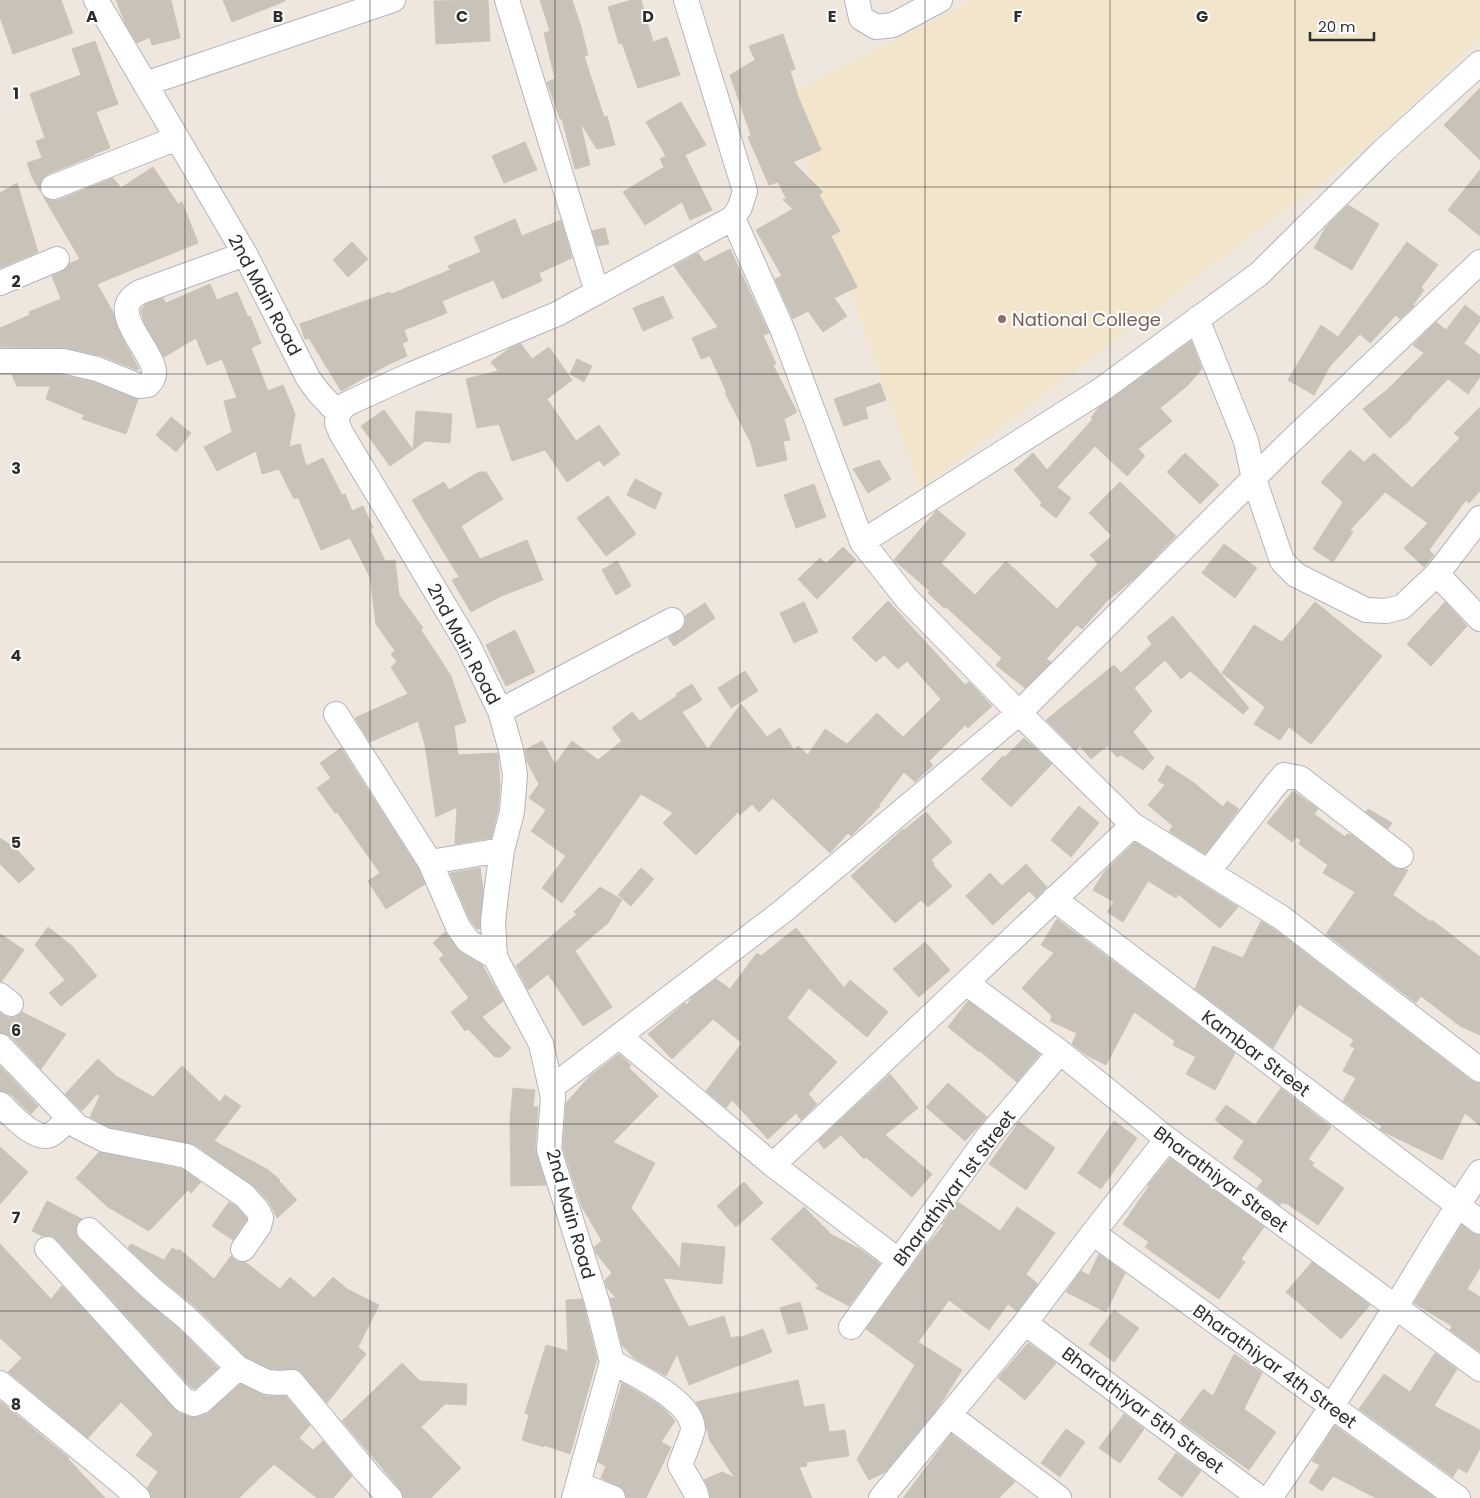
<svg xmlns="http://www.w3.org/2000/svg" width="1480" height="1498" viewBox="0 0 1480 1498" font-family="Poppins,sans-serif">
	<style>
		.education { fill: #f2e5cc }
		.building { fill: #c8c2b9; stroke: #cbc4b7 }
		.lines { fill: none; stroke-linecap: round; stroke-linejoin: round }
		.minor-casing { stroke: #b2b5c1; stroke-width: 26 }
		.minor { stroke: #fff; stroke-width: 24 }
		.grid { fill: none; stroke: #2d2d2d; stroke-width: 1; stroke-opacity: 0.55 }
		.education-dot { fill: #8d6e63; stroke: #fff; stroke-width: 2 }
		.labels { text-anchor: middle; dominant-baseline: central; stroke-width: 4; stroke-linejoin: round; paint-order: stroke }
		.street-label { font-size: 18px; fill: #2d2d2d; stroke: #fff }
		.education-label { font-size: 18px; fill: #785e54; stroke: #fff; text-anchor: start }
		.grid-label { font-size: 16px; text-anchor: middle; font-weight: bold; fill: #2d2d2d; stroke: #fff; stroke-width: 4; stroke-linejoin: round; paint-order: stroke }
	</style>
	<rect width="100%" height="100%" fill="#efe7de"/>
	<path class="education" d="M970 0H1480V39L1367 148 920 489 783 97 950 12Z"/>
	<path class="building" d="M0 0H61L73 33 13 54 0 17Z
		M116 0H171L180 38 152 45 150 37 137 43 125 23Z
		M223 0H285V1L232 22Z
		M488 0 490 41 436 44 434 1Z
		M540 0H572L581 27 588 55 584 56 604 117 607 116 615 145 597 149 580 122 590 165 575 169 562 119H560L547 82 555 79 544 33 550 31Z
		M631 0H641L653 42 667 37 680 75 638 88 622 43 619 44 608 7Z
		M783 34 795 69 790 71 799 99 821 150 793 162 823 192 819 195 840 231 831 236 857 287 834 298 847 316 823 332 808 311 793 319 775 279 782 276 756 230 793 209 783 200 786 198 778 182 769 185 748 137 751 135 730 75 755 60 749 46Z
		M95 41 118 104 96 112 110 148 94 154 95 155 48 174 42 179 40 185V191L32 177 27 163 42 158 36 141 45 138 30 94 81 75 72 49Z
		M1480 88V160L1444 125Z
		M681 102 706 145 685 155 712 210 690 220 682 202 645 225 623 192 664 167 660 159 666 156 646 122Z
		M525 142 537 170 504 183 492 156Z
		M153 167 178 204 182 202 198 243 97 284 114 314 120 334 139 369 137 370 102 356 66 348 0 347V328L30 315 29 312 61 299 52 276 63 271 69 264 80 259 43 196 51 200H58L113 178 121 188Z
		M1480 170V236L1448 210Z
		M17 183 38 252 0 268V193Z
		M1348 205 1379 224 1352 270 1314 248 1326 227Z
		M515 219 522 236 561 220 572 258 539 273 542 281 502 299 494 280 442 301 447 313 404 330 408 341 402 343 407 356 387 365 341 391 309 338 305 339 300 324 390 292 391 294 450 270 448 266 481 252 474 237Z
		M605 228 609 244 597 246 592 231Z
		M352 242 368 259 348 277 333 260Z
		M1407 242 1438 265 1421 287 1424 290 1413 305 1414 306 1400 319 1396 315 1370 343 1360 334 1330 366 1314 395 1288 380 1321 325 1338 337Z
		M730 249 768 331 769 333 763 335 776 364 773 365 797 412 784 419 790 440 783 441 787 460 757 467 751 443 725 393H727L710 356 701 359 692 338 718 327 674 266 698 253 704 262Z
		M210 284 217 300 237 292 248 317 250 316 261 343 251 348 268 391 283 385 295 414 289 447 300 444 306 466 323 458 342 495 345 494 352 511 363 506 373 528 370 529 385 561 395 560 399 595 423 628 421 630 451 676 466 722 454 726 458 755 498 753 500 787 498 810 491 838 455 844 457 807 436 817 425 745 418 721 370 742 355 718 408 694 391 667 397 662 391 654 395 651 376 624 370 577 350 538 321 550 298 497 294 499 279 469 262 474 256 451 217 471 204 447 232 432 224 401 237 398 222 359 207 365 196 338 164 357 144 322 141 310 146 304 163 298 166 303Z
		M663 296 673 318 643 331 633 308Z
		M1465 305 1480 317V321L1464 343 1480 355V377L1468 394 1448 379 1411 417 1412 418 1390 438 1363 409 1387 390 1424 353 1413 345 1436 322 1446 330Z
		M1191 341 1202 369 1187 386 1160 408 1172 421 1138 449 1145 456 1127 476 1095 446 1057 487 1071 498 1056 518 1040 505 1042 503 1014 470 1033 453 1047 470 1093 419 1091 418 1098 408Z
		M521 344 532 359 549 347 572 380 547 399 576 441 599 425 620 454 604 466 599 460 567 482 545 450 512 461 499 424 477 428 466 379 498 371 491 362 510 348Z
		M577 359 592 366 584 382 570 374Z
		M12 375H61L93 382 138 399 126 434 82 419 84 415 46 399 50 386H17Z
		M880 383 886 400 865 407 868 418 844 426 834 399Z
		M1480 407V491L1469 503 1466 500 1429 550 1434 555 1424 567 1404 548 1428 523 1385 492 1350 530 1353 532 1333 562 1313 549 1343 502 1321 482 1350 450 1364 462 1374 453 1412 488 1460 438 1454 433Z
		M384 410 413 450 390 466 361 426Z
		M416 411 452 414 450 443 425 441 413 450Z
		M171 417 191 433 176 452 156 435Z
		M1185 453 1219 485 1200 504 1167 472Z
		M879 460 891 479 868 493 853 469Z
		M479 472H486L503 499 461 526 480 559 527 540 543 580 501 596 471 612 452 580 459 577 412 500 444 482 449 490Z
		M635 479 662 493 655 509 627 495Z
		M1120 482 1176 536 1136 577 1107 601 1082 629 1077 625 1046 659 1051 662 1025 688 996 665 1002 658 946 607 944 608 928 593 930 591 894 560 937 510 966 534 941 563 975 595 1006 561 1057 609 1098 564 1090 555 1112 536 1089 513Z
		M814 484 826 517 796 528 784 495Z
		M608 496 636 534 606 556 577 518Z
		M1224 544 1257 568 1235 598 1202 573Z
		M843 547 856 560 817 599 798 579 820 558 826 564Z
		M617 561 631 586 616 595 602 570Z
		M888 601 965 685 969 682 992 706 968 728 965 725 929 761 933 765 915 782 904 772 879 805 880 806 851 836 848 833 830 853 773 798 759 812 752 804 740 815 738 812 696 855 663 823 673 813 641 794 562 903 542 888 566 856 531 831 546 810 529 798 539 784 527 762 525 750 542 741 555 764 572 741 598 760 622 741 612 728 632 712 640 721 677 696 676 694 692 684 702 700 682 712 708 749 741 704 767 737 780 728 794 750 798 746 808 755 825 729 847 744 877 713 903 737 941 699 907 661 898 669 884 655 876 662 852 638Z
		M804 602 818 632 794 643 780 613Z
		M1315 602 1382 656 1311 744 1289 727 1280 740 1254 724 1265 707 1222 673 1254 625 1282 642Z
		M1445 602 1467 626 1431 666 1407 644Z
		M705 603 715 618 674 646 668 638 683 628 686 621 685 616Z
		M1173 616 1249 708 1243 714 1190 671 1181 679 1165 660 1134 688 1152 711 1133 732 1154 758 1143 770 1121 755 1117 757 1107 746 1091 759 1080 746 1076 750 1046 720 1114 665 1121 673 1152 644 1147 637Z
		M515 630 535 672 506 686 486 645Z
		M745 671 758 691 731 708 718 688Z
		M1024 738 1052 764 1011 807 981 779 1003 756 1004 758Z
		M341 748 418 868 425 884 386 909 368 881 380 873 337 812 335 813 317 788 331 778 320 763Z
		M1167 765 1194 783 1223 807 1227 801 1239 809 1205 854 1169 831 1173 826 1148 805 1165 785 1158 781Z
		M1293 791 1318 809 1314 814 1345 837 1347 834 1352 835 1393 867 1408 870 1393 895 1431 922 1432 920 1480 957V1035L1460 1026 1421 996 1416 1003 1326 934 1355 892 1323 873 1328 865 1299 844 1301 840 1296 837 1292 842 1267 823Z
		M1079 806 1099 823 1071 857 1051 840Z
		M1368 809 1392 823 1388 829 1366 812Z
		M926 812 952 842 931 860 934 863 933 865 952 886 928 907 921 900 895 923 851 876 903 829 904 830Z
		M0 838 16 849 35 869 19 883 0 864Z
		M1135 842 1200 883 1238 907 1220 928 1178 894 1176 898 1148 881 1123 922 1107 912 1114 902 1093 890 1105 871Z
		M1026 864 1047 887 1036 898 1029 891 993 925 966 896 990 873 1002 886Z
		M480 868 483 890 480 929H477L470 920 450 873Z
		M641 868 654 879 631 906 618 895Z
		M600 887 622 900 608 923 575 951 612 1007 583 1026 548 974 528 990 516 966 577 914 574 912Z
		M1057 919 1235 1053 1215 1090 1186 1074 1196 1057 1173 1045 1175 1041 1134 1012 1106 1065 1085 1054 1072 1044 1077 1033 1050 1021 1052 1016 1022 988 1054 953 1041 945Z
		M1261 921 1274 929 1472 1081 1480 1083V1126L1465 1113 1442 1160 1384 1132 1380 1129 1382 1126 1361 1114 1343 1101 1356 1078 1343 1071 1355 1048 1350 1046 1354 1040 1299 1004 1273 1048 1195 989 1213 946 1243 958Z
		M48 927 72 946 97 976 61 1006 49 993 65 980 35 945Z
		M796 928 844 988 850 980 888 1012 867 1037 809 988 787 1018 837 1062 808 1094 817 1104 801 1120 796 1113 768 1139 732 1100 726 1108 706 1091 742 1043 713 1019 672 1059 648 1034 685 1003 687 1005 692 997 716 979 730 989 757 953 761 956Z
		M445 932 461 953 482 965 503 1001 482 1017 511 1048 501 1057H495L468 1029 465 1031 451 1012 469 998 439 959 444 955 433 943Z
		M0 934 24 950 2 981 0 982Z
		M925 942 950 970 919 997 893 969Z
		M968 1001 1040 1054 1017 1082 980 1051 979 1052 948 1027Z
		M22 1012 66 1034 41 1069 10 1036 0 1033V1013L9 1018 16 1017Z
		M619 1054 631 1065 629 1068 658 1096 613 1142 655 1163 631 1208 680 1268 682 1243 725 1247 722 1284 663 1278 689 1327 724 1316 731 1338 739 1336V1338L763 1329 772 1352 689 1385 677 1354 666 1376 634 1358 622 1345 610 1298H616L607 1288 605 1280 612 1273 596 1253 594 1247 602 1241 582 1207 563 1148 566 1103 590 1076Z
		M98 1059 116 1076 153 1097 182 1066 220 1102 225 1095 241 1106 214 1141 267 1169 280 1180 279 1181 297 1200 277 1218 269 1202 255 1187 195 1145 109 1127 90 1117 100 1096 97 1094 82 1111 65 1094Z
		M0 1066 38 1106 31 1114 10 1094 0 1091Z
		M890 1074 918 1108 885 1135 932 1174 912 1197 866 1157 864 1159 841 1135 824 1149 818 1141Z
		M948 1083 987 1117 965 1141 926 1107Z
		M513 1088 535 1090 533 1107H538L535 1149 546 1185 511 1186 510 1121Z
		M1281 1088 1331 1127 1308 1159 1314 1163 1312 1166 1344 1188 1318 1225 1286 1203 1285 1204 1282 1202 1280 1205 1257 1188 1263 1180 1233 1158 1244 1141 1215 1120 1226 1105 1255 1125Z
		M1114 1121 1137 1138 1101 1189 1078 1173Z
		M1019 1122 1055 1148 1026 1190 989 1164Z
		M0 1147 28 1172 0 1204Z
		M99 1152 182 1169 201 1182 191 1193 188 1190 149 1231 108 1207 76 1178Z
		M1170 1158 1264 1227 1241 1259 1245 1262 1219 1299 1145 1247 1149 1242 1123 1224 1149 1186 1148 1185Z
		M744 1182 763 1203 736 1227 717 1206Z
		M47 1201 82 1219 76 1227V1234L80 1240 143 1299 178 1328 218 1368 195 1389 192 1388 57 1240 52 1236H42L32 1231Z
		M229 1202 236 1206 247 1219 233 1240 212 1226Z
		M958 1202 1000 1231 1017 1207 1055 1233 1026 1274 1038 1284 1017 1311 1008 1304 989 1330 949 1300 918 1342 962 1370 938 1408 885 1472 869 1480 857 1459 915 1365 866 1329 927 1245 944 1225 942 1224Z
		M804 1207 832 1235 860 1249 880 1264 849 1306 815 1288 819 1286 771 1239Z
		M1462 1225 1472 1233 1480 1235V1268L1467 1289 1480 1297V1352L1450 1330 1452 1326 1414 1303Z
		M0 1244 51 1299 62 1286 179 1413 190 1417H198L207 1414 240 1384 265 1396H286L310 1425 299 1438 313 1450 323 1441 352 1476 333 1498H317L274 1464 239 1498H151V1494L147 1488 158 1472 136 1455 153 1434 121 1402 88 1438 8 1372 22 1358 0 1338Z
		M131 1244 164 1260 172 1248 178 1251 179 1249 214 1279 231 1256 236 1261 245 1262 280 1289 290 1277 314 1298 333 1277 347 1289 379 1305 358 1347 366 1354 327 1403 298 1370 271 1369 246 1357 197 1308 161 1279 128 1248Z
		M1099 1254 1125 1273 1106 1312 1066 1292 1081 1271 1089 1275Z
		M1312 1262 1370 1305 1341 1339 1286 1292Z
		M582 1299 597 1359 570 1454 544 1445V1447L522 1440 529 1415 525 1413 546 1345 568 1351 566 1300Z
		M800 1302 808 1329 788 1334 780 1308Z
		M1114 1310 1139 1328 1114 1362 1089 1344Z
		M1028 1343 1056 1363 1025 1400 998 1378Z
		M1435 1353 1457 1369 1434 1406 1480 1430V1448L1467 1473 1458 1468 1453 1477 1359 1409 1384 1374 1410 1392Z
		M1234 1354 1262 1373 1244 1409 1276 1432 1249 1470 1180 1421 1203 1389 1213 1396Z
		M402 1363 420 1381 467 1384 466 1405 445 1404 421 1427 461 1468 431 1498H404L400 1489 342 1421Z
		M798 1380 804 1407 824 1404 829 1432 845 1430 849 1456 806 1462 807 1466 799 1467 812 1498H710L708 1487 704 1480 722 1472 735 1478 710 1441 703 1415 696 1402Z
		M622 1383 653 1401 664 1409 675 1421 661 1442 671 1447 646 1498H626L623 1489 601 1478 606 1466 598 1462Z
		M0 1401 69 1458 68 1459 105 1498H0Z
		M1124 1414 1144 1429 1120 1463 1099 1448Z
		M1335 1426 1435 1498H1376L1333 1476 1322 1491 1309 1482 1320 1465 1312 1461Z
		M1066 1429 1085 1442 1060 1477 1041 1463Z
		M951 1434 1015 1482 999 1498H903Z
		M1176 1453 1201 1471 1182 1497 1158 1479Z"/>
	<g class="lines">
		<g class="minor-casing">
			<path id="minor" d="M96 0 245 254 308 378 319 393 338 413
				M507 0 597 292
				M857 0 861 18 876 27 893 25 940 0
				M145 84 393 0
				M53 187 177 138
				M733 218 783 331 862 542 907 599 1019 713 1133 825 1282 918 1480 1070
				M0 283 57 259
				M1197 319 1246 441 1254 479 1282 561 1296 575 1366 610 1386 611 1402 607 1437 574 1480 619
				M0 361H63L97 369 139 386 148 385C150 383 152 381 153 378 162 359 112 319 131 299 133 296 137 294 140 292L245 254
				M338 413 337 423 341 433 468 645 500 711 511 750 515 775 512 812 502 850 496 894 493 922 495 957 541 1044 553 1097 549 1150 597 1302 612 1362 574 1498
				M338 413 345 405 353 401 410 375 557 314 733 218 740 207 745 191 686 0
				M862 542 1101 390 1259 274 1382 152 1480 63
				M1437 574 1480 518
				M500 711 672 620
				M336 714 430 862 458 927 468 941 495 957
				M430 862 502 850
				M1208 872 1273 788 1284 775 1300 778 1401 856
				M1054 899 1480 1222
				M966 983 1060 1052 1167 1139 1480 1369
				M0 995 11 1004
				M619 1036 773 1165 1133 825
				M0 1046 77 1126 105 1140 187 1156 245 1196 258 1211 261 1218 259 1226 243 1249
				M551 1088 783 911 1019 713 1285 447 1480 262
				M0 1104C11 1114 37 1144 52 1134 58 1130 64 1123 69 1118
				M773 1165 899 1261
				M89 1230 152 1289 187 1318 238 1368 267 1382 278 1383 292 1382 367 1473 390 1498
				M1093 1233 1458 1498
				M47 1249 184 1400 194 1404 202 1401 238 1368
				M1025 1323 1260 1498
				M851 1327 987 1138 1060 1052
				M612 1362C635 1375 692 1400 693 1429 693 1433 682 1459 680 1465L695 1491 697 1498
				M0 1383 123 1484 138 1498
				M949 1415 1059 1498
				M578 1484 613 1498
				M881 1498 1025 1323 1093 1233 1167 1139
				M1270 1498C1313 1435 1355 1372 1395 1308 1423 1262 1450 1216 1480 1172"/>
		</g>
		<use href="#minor" class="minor"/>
	</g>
	<path class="grid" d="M185 0V1498M370 0V1498M555 0V1498M740 0V1498M925 0V1498M1110 0V1498M1295 0V1498M0 187H1480M0 374H1480M0 562H1480M0 749H1480M0 936H1480M0 1124H1480M0 1311H1480"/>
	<circle class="education-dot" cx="1002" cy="319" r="5"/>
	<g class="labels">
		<g class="street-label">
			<text transform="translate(265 295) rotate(62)">2nd Main Road</text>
			<text transform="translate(464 644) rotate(62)">2nd Main Road</text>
			<text transform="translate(1256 1053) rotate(37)">Kambar Street</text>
			<text transform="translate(1221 1179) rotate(37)">Bharathiyar Street</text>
			<text transform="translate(954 1188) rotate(-53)">Bharathiyar 1st Street</text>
			<text transform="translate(571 1214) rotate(74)">2nd Main Road</text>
			<text transform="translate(1275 1366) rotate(36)">Bharathiyar 4th Street</text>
			<text transform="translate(1143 1410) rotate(37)">Bharathiyar 5th Street</text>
		</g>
		<g class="education-label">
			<text x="1012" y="319">National College</text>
		</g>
	</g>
	<g class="grid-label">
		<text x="92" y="22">A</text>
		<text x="278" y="22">B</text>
		<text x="462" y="22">C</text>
		<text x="648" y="22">D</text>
		<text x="832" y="22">E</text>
		<text x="1018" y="22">F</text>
		<text x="1202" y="22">G</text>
		<text x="16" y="99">1</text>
		<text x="16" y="287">2</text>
		<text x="16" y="474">3</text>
		<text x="16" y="661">4</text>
		<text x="16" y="848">5</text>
		<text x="16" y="1036">6</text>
		<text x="16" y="1223">7</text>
		<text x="16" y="1410">8</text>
	</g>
	<path d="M1310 32v8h64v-8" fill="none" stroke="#2d2d2d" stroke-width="2.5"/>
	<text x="1318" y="32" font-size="15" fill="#2d2d2d" stroke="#ffffff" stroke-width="4" paint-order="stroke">20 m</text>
</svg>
